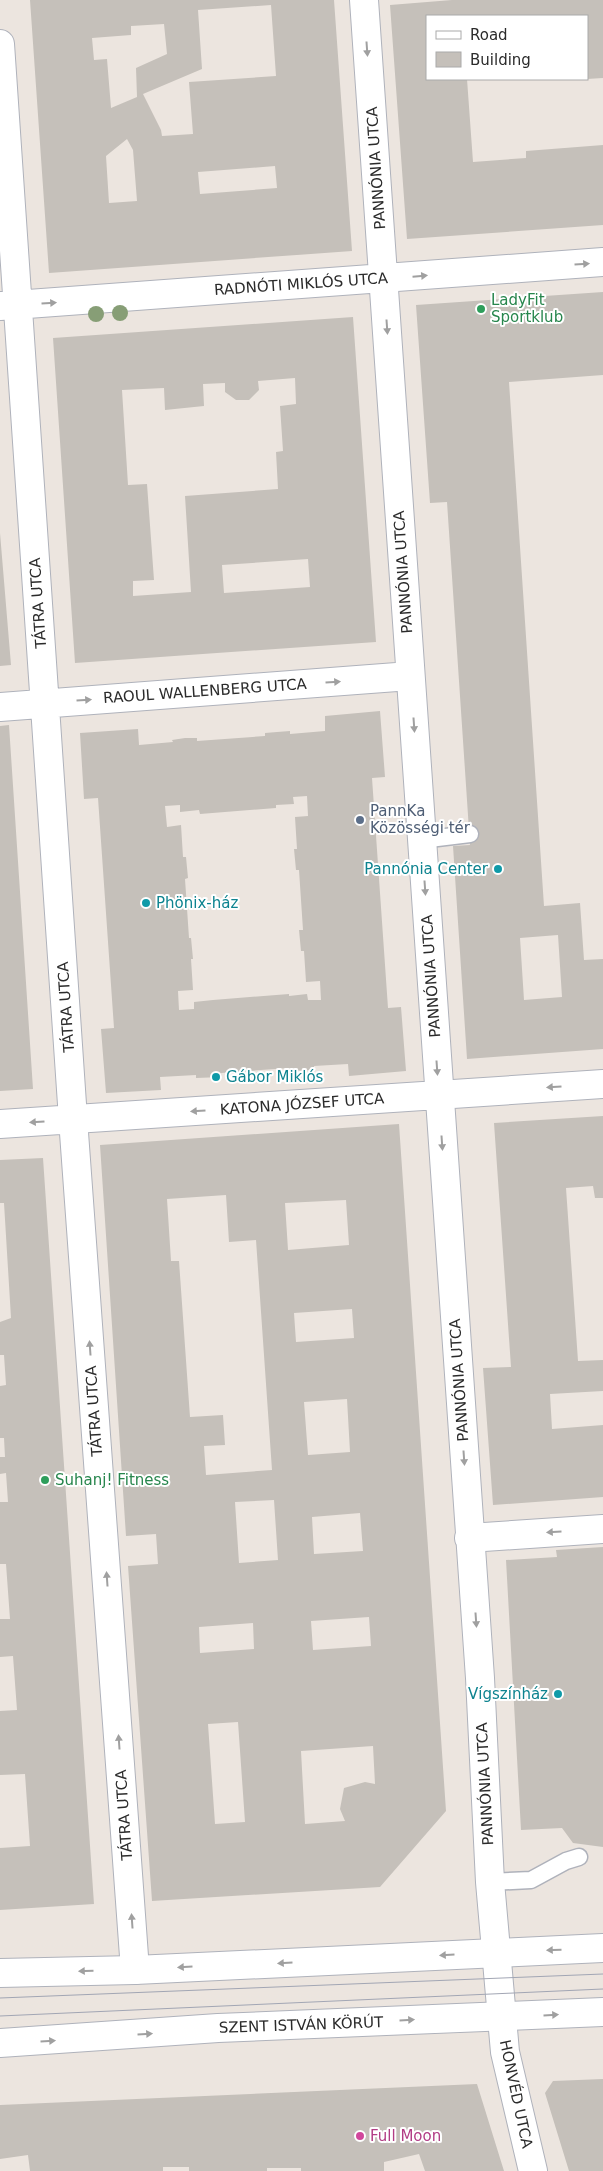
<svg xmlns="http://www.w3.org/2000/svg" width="603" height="2171" viewBox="0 0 603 2171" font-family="'DejaVu Sans',sans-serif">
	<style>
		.building { fill: #c5c0ba; fill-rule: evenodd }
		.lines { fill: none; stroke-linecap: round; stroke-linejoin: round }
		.lane-casing { stroke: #afb2bb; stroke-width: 19 }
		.street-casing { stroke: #afb2bb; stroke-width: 30 }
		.secondary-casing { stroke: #afb2bb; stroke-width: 30 }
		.lane { stroke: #fff; stroke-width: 16 }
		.street { stroke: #fff; stroke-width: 28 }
		.secondary { stroke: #fff; stroke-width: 28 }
		.tram { stroke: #a2a6b4; stroke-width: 1 }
		.tree { fill: #879e76 }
		.oneway { fill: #a0a0a0 }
		.leisure-dot { fill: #2e9e5b; stroke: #fff; stroke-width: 2 }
		.service-dot { fill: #5c6f8a; stroke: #fff; stroke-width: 2 }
		.culture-dot { fill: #0f9aa8; stroke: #fff; stroke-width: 2 }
		.hotel-dot { fill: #d1479c; stroke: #fff; stroke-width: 2 }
		.labels { text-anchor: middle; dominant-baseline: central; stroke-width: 4; stroke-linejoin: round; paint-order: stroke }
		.street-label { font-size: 15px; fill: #2b2b2b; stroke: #fff }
		.leisure-label { font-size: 15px; fill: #27864d; stroke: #fff; text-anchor: start }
		.service-label { font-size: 15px; fill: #4e5e75; stroke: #fff; text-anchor: start }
		.culture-label { font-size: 15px; fill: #0d838f; stroke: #fff; text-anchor: end }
		.hotel-label { font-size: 15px; fill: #b23c85; stroke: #fff; text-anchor: start }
	</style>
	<rect width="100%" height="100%" fill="#ece5df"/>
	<path class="building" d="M30 0H334L352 251 49 273ZM271 5 276 76 189 82 193 134 162 136 161 130 143 94 202 69 198 10ZM164 24 167 54 136 68 137 97 111 108 107 59 94 60 92 38 131 35V26ZM127 139 133 150 137 201 109 203 106 156ZM275 166 277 188 200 194 198 172Z
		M452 0H603V78L587 79V16H427V79H467L473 162 526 158V151L603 145V225L407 239 390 5Z
		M603 292V375L509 382 544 906 580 903 584 960 603 959V1049L467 1059 453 846 470 845 447 502 430 503 416 305ZM558 935 562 997 524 1000 520 938Z
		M353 317 376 642 75 663 53 338ZM295 378 296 404 280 406 283 451 276 452 278 489 185 496 191 592 133 596V581L154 580 147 484 128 485 122 390 164 388 165 410 204 406 203 384 225 383V392L236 400H249L259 390 258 381ZM308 559 310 587 224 593 222 565Z
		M0 533 11 665 0 666Z
		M380 711 385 777 372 778 388 1008 401 1007 406 1071 349 1076 348 1064 314 1066V1070L289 1071V1068L221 1073 222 1077 196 1078V1075L160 1077 161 1090 106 1093 101 1029 114 1028 98 798 84 799 80 733 138 729 139 745 173 742 172 740 185 738H197V741L265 736V733L277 732 290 731V734L325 731V716ZM307 796 308 816 295 817 297 849H294L296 870H299L303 930H299L301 951H304L306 982 320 981 321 1000H308L307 994 289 996V994L213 1000 194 1002V1009L179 1010 178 991 193 990 191 959H193L191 938H189L185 879 188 878 186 857H183L181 825 167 827 165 806 180 805V812L199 810 200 814 276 808V805L294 804 293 797Z
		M9 725 33 1089 0 1091V726Z
		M603 1116V1198H595L593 1186 566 1188 578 1361 603 1360V1391L550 1394 552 1429 603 1425V1497L493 1505 483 1368 511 1367 494 1123Z
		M399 1124 446 1811 380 1887 152 1901 128 1566 158 1564 156 1534 126 1536 100 1145ZM226 1195 229 1242 256 1240 272 1470 206 1475 204 1446 225 1445 223 1415 190 1417 179 1261H171L167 1199ZM346 1200 349 1245 288 1250 285 1203ZM352 1309 354 1338 296 1342 294 1313ZM347 1399 350 1452 308 1455 304 1402ZM274 1500 278 1560 239 1563 235 1502ZM360 1513 363 1551 314 1554 312 1517ZM369 1617 371 1646 313 1650 311 1621ZM253 1623 254 1649 200 1653 199 1627ZM238 1722 245 1822 215 1824 208 1724ZM373 1746 375 1784 365 1782 344 1788 340 1809 345 1821 305 1824 301 1751Z
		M43 1158 94 1904 0 1910V1848L30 1846 25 1774 0 1775V1711L17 1710 13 1656 0 1657V1619H10L6 1564H0V1502H8L6 1473 0 1474V1457H5L4 1438H0V1386L6 1385 4 1355H0V1322L11 1318 4 1203H0V1160Z
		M603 1547V1847L573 1843 562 1828 521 1830 506 1560 557 1557 556 1550Z
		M603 2079V2171H569L545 2093 553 2081Z
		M477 2084 504 2171H425L419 2154 384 2162V2171H301V2168H267V2171H189V2167H163V2171H30L28 2155 0 2159V2105Z"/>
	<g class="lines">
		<g class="lane-casing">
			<path id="lane" d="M421 840 470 834
				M490 1882 531 1880 566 1861 579 1857"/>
		</g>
		<g class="street-casing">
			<path id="street" d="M364 0 480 1678 490 1882 505 2052 533 2171
				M0 44 73 1119 135 1970
				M0 306 603 262
				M0 707 410 676
				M0 1124 603 1084
				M469 1538 603 1529"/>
		</g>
		<g class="secondary-casing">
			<path id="secondary" d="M0 1973 135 1970 603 1948
				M0 2043 218 2028 603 2012"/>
		</g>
		<use href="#lane" class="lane"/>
		<use href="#street" class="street"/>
		<use href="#secondary" class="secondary"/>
		<path class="tram" d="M0 1998 603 1974
			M0 2016 603 1989"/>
	</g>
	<g class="tree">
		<circle cx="120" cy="313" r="8"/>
		<circle cx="96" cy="314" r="8"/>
	</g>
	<defs><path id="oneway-solid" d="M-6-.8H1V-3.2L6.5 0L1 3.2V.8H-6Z" transform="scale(1.25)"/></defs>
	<g class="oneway">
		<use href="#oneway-solid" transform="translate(367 49) rotate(86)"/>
		<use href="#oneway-solid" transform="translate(582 264) rotate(-4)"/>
		<use href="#oneway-solid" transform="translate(420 276) rotate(-5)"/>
		<use href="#oneway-solid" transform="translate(49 303) rotate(-4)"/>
		<use href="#oneway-solid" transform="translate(387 327) rotate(86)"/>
		<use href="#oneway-solid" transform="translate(333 682) rotate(-4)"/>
		<use href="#oneway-solid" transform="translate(84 700) rotate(-4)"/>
		<use href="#oneway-solid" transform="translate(414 725) rotate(86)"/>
		<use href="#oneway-solid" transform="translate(425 888) rotate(86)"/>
		<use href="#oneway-solid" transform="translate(437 1068) rotate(86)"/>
		<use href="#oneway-solid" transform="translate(554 1087) rotate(176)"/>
		<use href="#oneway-solid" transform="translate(198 1111) rotate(176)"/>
		<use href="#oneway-solid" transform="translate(37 1122) rotate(176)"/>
		<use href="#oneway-solid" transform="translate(442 1143) rotate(86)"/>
		<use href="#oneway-solid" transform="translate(90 1348) rotate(-94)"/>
		<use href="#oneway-solid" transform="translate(464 1458) rotate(86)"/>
		<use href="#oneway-solid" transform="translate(554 1532) rotate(177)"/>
		<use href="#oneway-solid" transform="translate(107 1579) rotate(-94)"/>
		<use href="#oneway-solid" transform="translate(476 1620) rotate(86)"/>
		<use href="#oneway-solid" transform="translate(119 1742) rotate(-94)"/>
		<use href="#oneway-solid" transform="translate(132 1921) rotate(-94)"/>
		<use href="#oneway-solid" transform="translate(554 1950) rotate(178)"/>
		<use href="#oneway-solid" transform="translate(447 1955) rotate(177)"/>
		<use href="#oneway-solid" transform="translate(285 1963) rotate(177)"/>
		<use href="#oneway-solid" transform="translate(185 1967) rotate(177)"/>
		<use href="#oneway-solid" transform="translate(86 1971) rotate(178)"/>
		<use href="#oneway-solid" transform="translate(551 2015) rotate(-3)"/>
		<use href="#oneway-solid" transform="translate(407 2020) rotate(-3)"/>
		<use href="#oneway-solid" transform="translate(145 2034) rotate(-4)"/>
		<use href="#oneway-solid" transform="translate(48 2041) rotate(-4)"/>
	</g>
	<g class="leisure-dot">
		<circle cx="481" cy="309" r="5"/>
		<circle cx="45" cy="1480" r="5"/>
	</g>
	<circle class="service-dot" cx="360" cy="820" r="5"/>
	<g class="culture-dot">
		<circle cx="498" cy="869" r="5"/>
		<circle cx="146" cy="903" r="5"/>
		<circle cx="216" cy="1077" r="5"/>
		<circle cx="558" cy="1694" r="5"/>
	</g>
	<circle class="hotel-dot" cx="360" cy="2136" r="5"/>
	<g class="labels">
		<g class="street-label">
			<text transform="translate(376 168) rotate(-94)">PANNÓNIA UTCA</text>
			<text transform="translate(301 284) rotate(-4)">RADNÓTI MIKLÓS UTCA</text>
			<text transform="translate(403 572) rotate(-94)">PANNÓNIA UTCA</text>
			<text transform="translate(38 603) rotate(-94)">TÁTRA UTCA</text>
			<text transform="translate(205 691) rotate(-4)">RAOUL WALLENBERG UTCA</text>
			<text transform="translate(431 976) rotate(-94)">PANNÓNIA UTCA</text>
			<text transform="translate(66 1007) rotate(-94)">TÁTRA UTCA</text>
			<text transform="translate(302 1104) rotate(-4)">KATONA JÓZSEF UTCA</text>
			<text transform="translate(459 1380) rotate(-94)">PANNÓNIA UTCA</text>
			<text transform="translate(94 1411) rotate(-94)">TÁTRA UTCA</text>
			<text transform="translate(485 1784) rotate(-93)">PANNÓNIA UTCA</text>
			<text transform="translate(124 1815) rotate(-94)">TÁTRA UTCA</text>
			<text transform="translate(301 2025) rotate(-2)">SZENT ISTVÁN KÖRÚT</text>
			<text transform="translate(516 2094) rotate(78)">HONVÉD UTCA</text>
		</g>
		<g class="leisure-label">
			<text x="491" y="300">LadyFit<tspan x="491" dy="17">Sportklub</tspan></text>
			<text x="55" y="1480">Suhanj! Fitness</text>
		</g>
		<g class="service-label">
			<text x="370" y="811">PannKa<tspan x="370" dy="17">Közösségi tér</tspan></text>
		</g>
		<g class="culture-label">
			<text x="488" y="869">Pannónia Center</text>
			<text x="156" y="903" text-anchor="start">Phönix-ház</text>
			<text x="226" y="1077" text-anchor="start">Gábor Miklós</text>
			<text x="548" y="1694">Vígszínház</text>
		</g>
		<g class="hotel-label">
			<text x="370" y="2136">Full Moon</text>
		</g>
	</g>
	<rect x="426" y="15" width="162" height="65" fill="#ffffff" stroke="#aaaaaa"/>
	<rect x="436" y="31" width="25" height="8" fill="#ffffff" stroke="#aaaaaa"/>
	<text x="470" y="40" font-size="15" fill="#2b2b2b">Road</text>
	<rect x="436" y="52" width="25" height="15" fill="#c5c0ba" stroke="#aaaaaa"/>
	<text x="470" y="65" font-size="15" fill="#2b2b2b">Building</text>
</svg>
